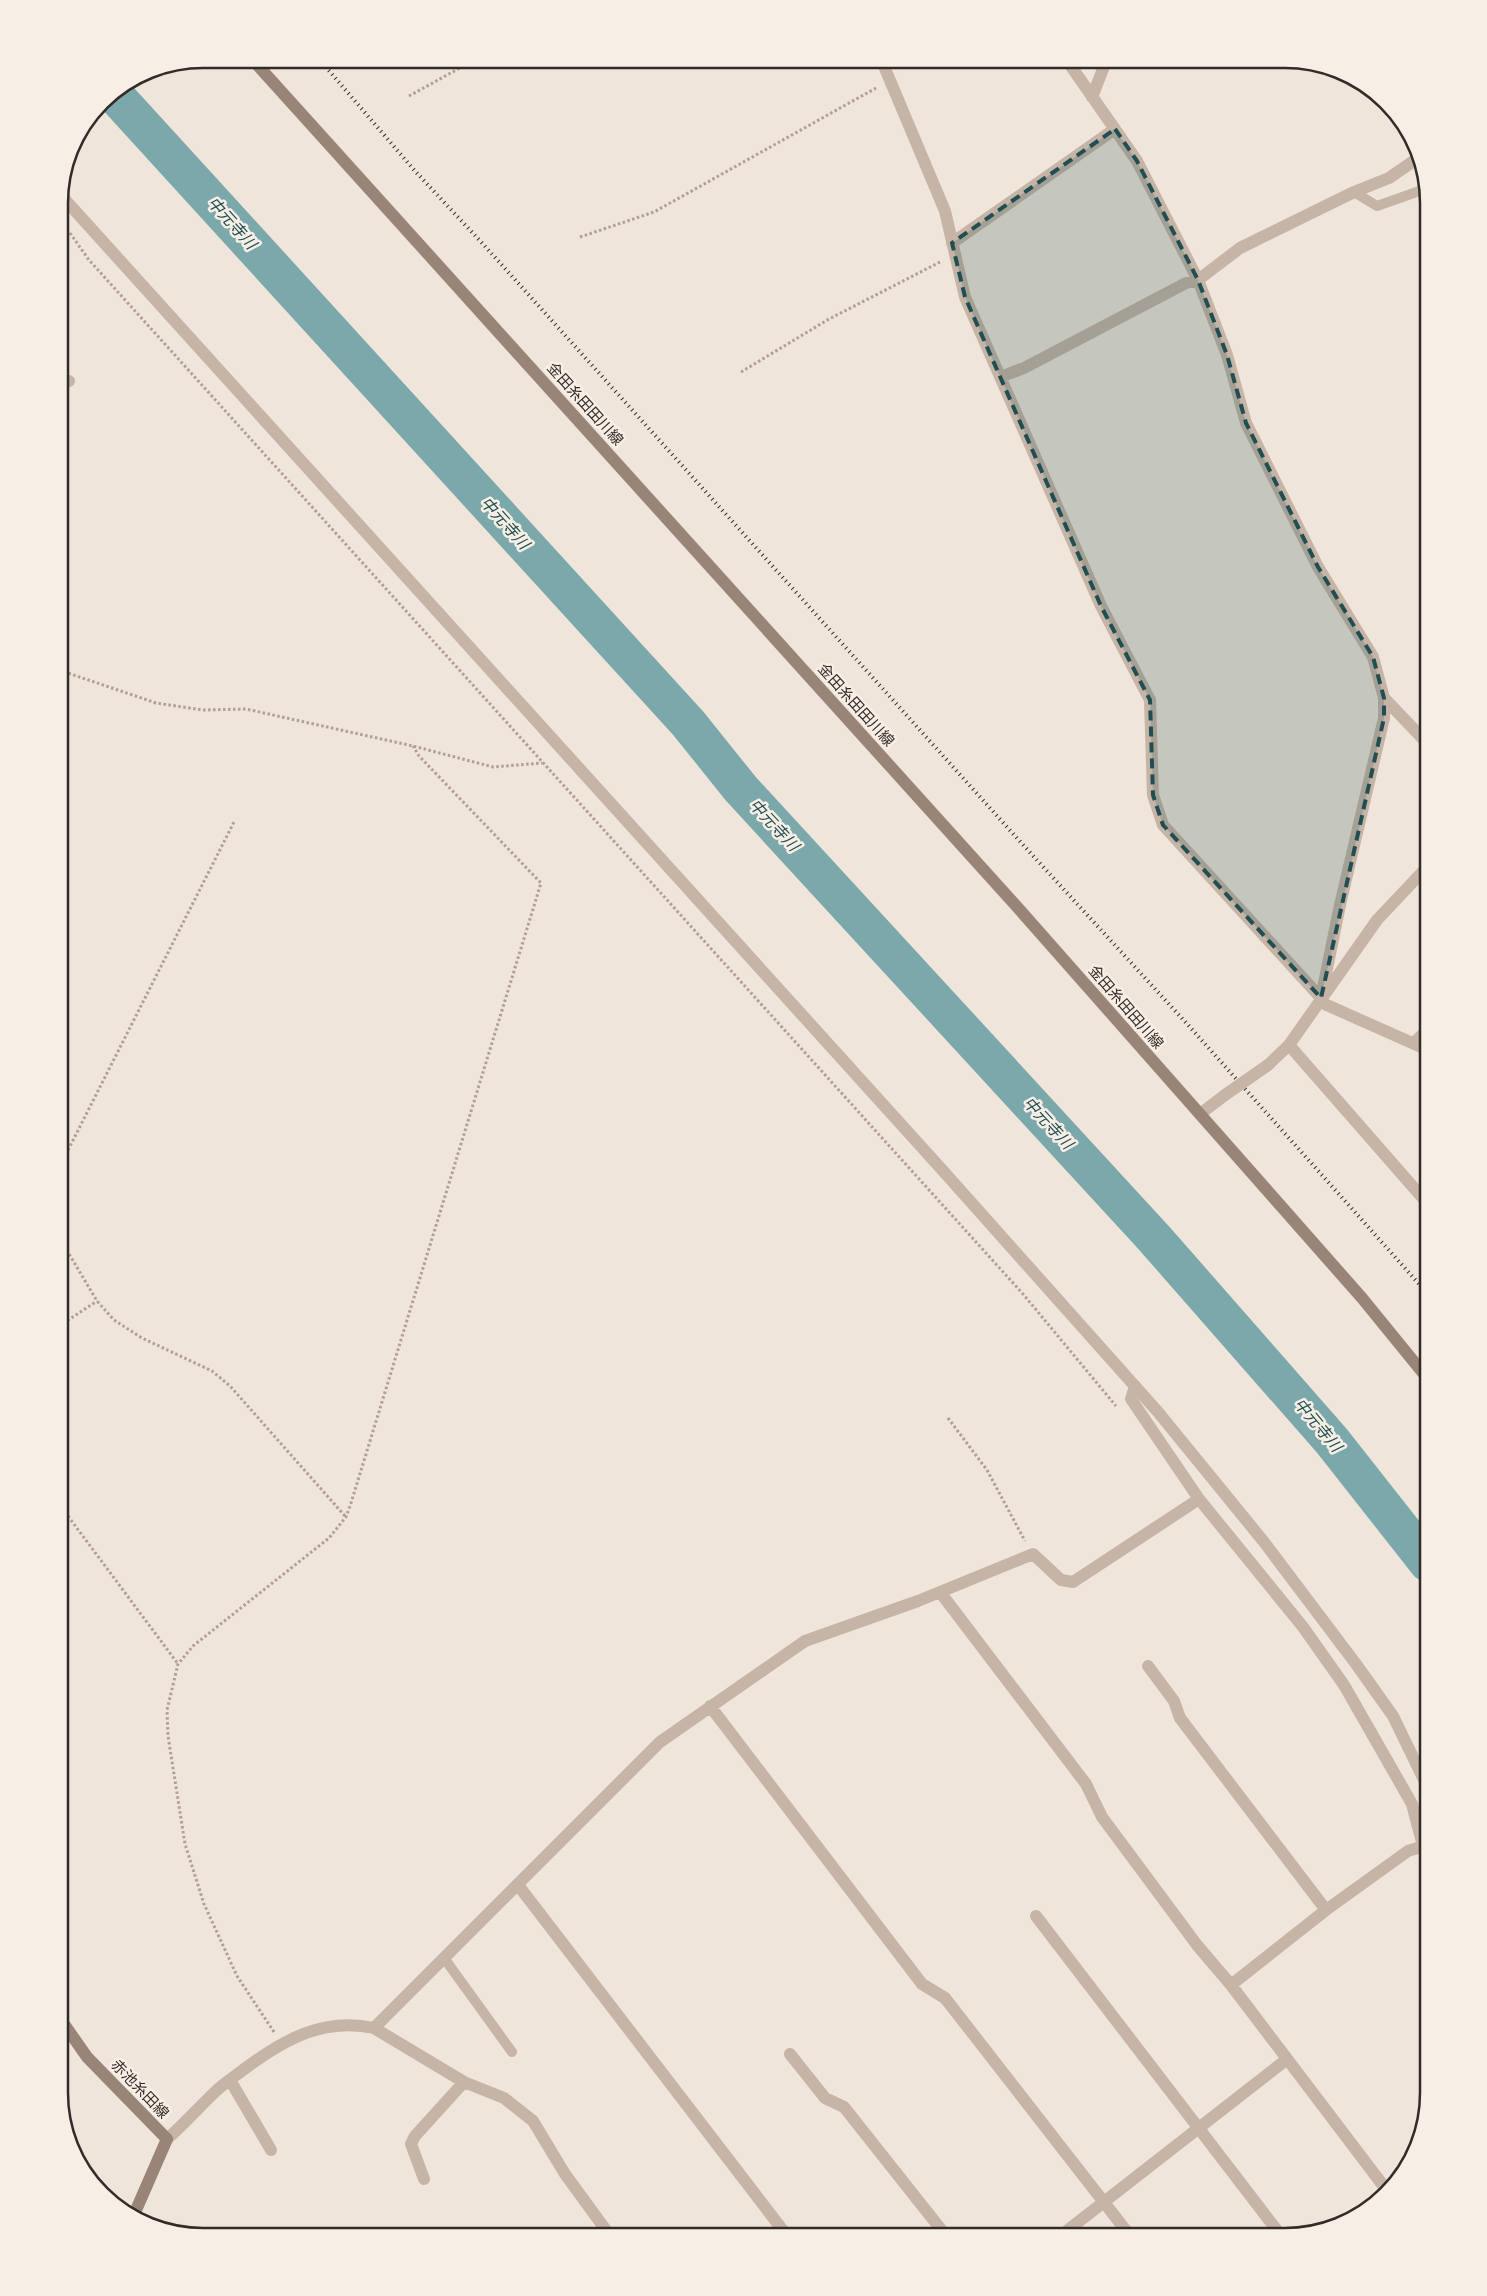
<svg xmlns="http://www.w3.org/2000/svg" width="1487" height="2296" viewBox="0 0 1487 2296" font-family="Cabin,'Noto Sans JP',sans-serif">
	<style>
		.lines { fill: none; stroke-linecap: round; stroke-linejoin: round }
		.stream { stroke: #7ba8aa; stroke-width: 6 }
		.river { stroke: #7ba8aa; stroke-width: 38 }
		.path { stroke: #b29f91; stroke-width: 3; stroke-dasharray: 2.5 2.5; stroke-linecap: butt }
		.service { stroke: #c6b5a7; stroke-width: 10 }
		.minor { stroke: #c6b5a7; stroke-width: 12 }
		.tertiary { stroke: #c6b5a7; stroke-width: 12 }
		.secondary { stroke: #998478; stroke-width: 12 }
		.rail { stroke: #332b27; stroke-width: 4; stroke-dasharray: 1 4; stroke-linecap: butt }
		.tertiary-bridge { stroke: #c6b5a7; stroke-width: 12 }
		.marked { fill: #204e51; fill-opacity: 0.2; stroke: #204e51; stroke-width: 4; stroke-dasharray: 10 6; stroke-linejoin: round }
		.labels { text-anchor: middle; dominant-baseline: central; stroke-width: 5; stroke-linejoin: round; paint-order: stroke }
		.street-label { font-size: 15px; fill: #332b27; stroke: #f7efe6 }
		.water-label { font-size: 16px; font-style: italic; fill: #204e51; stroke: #f7efe6 }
		.rim { fill: none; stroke: #332b27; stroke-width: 2.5 }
	</style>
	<rect width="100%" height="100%" fill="#efe5da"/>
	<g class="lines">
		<path class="stream" d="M1422 1555 1428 1552"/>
		<path class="river" d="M113 93 688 723 741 789 1154 1238 1332 1441 1428 1563"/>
		<path class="path" d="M409 96 476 59
			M70 233 89 260 1023 1294 1116 1406
			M580 237 654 212 876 88
			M741 372 829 319 942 261
			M59 670 156 703 203 710 246 709 413 746 493 767 542 763
			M59 1168 235 820
			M59 1237 97 1301 114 1320 142 1338 212 1371 230 1386 345 1516
			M59 1326 97 1301
			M948 1418 987 1470 1025 1541
			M65 1512 178 1664
			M274 2032 237 1976 204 1904 185 1844 168 1736 167 1710 178 1664 193 1646 329 1538 346 1517 351 1503 541 883 419 756 413 746"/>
		<path class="service" d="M1354 192 1377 206 1425 189
			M444 1958 512 2052"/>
		<path class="minor" d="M881 59 945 211 965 297 1101 606 1150 700 1153 795 1163 825 1321 998 1320 1002 1428 1050
			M1066 59 1137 161 1198 280 1227 355 1246 423 1318 567 1373 657 1384 698V718L1340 905 1321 998
			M1092 97 1107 59
			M952 243 1115 129
			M1000 377 1024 368 1186 283 1198 280 1240 248 1354 192 1389 178 1418 158
			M59 386 69 381
			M1384 698 1428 744
			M1414 1043 1428 1029
			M1289 1045 1428 1204
			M1135 1386 1131 1399 1199 1499 1303 1627 1344 1685 1412 1804 1428 1865
			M940 1592 1086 1784 1102 1817 1197 1945 1231 1985 1385 2188
			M1148 1666 1174 1701 1180 1718 1326 1910 1231 1985
			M710 1706 922 1984 945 1998
			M518 1885 788 2237
			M1326 1910 1408 1851 1424 1846
			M1036 1916 1282 2237
			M374 2028 660 1742 805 1641 918 1601 1033 1554 1061 1580 1073 1582 1199 1499
			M790 2054 825 2098 844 2107 947 2237
			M230 2080 271 2150
			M167 2139C184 2124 199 2107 216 2091 224 2083 234 2077 243 2070 283 2040 323 2017 374 2028L464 2082 504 2098 533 2121 565 2174 611 2237
			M424 2179 411 2144 415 2136 464 2082"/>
		<path class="tertiary" d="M59 193 945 1173 1158 1412 1264 1542 1356 1664 1393 1716 1428 1788
			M1268 1065 1289 1045 1377 920 1428 866
			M1200 1114 1225 1095
			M945 1998 1131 2237
			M1059 2237 1286 2060"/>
		<path class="secondary" d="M252 59 1019 909 1362 1298 1428 1379
			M59 2017 87 2057 167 2139 133 2217"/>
		<path class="rail" d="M319 59 415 171 483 244 1025 847 1189 1026 1428 1294"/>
		<path class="tertiary-bridge" d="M1225 1095 1268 1065"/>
	</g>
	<path class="marked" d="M1115 129 1137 161 1198 280 1227 355 1246 423 1318 567 1373 657 1384 698V718L1321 998 1163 825 1153 795 1150 700 1101 606 965 297 952 243Z"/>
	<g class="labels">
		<g class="street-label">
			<text transform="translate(585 404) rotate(48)">金田糸田田川線</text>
			<text transform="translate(856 705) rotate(48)">金田糸田田川線</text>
			<text transform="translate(1126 1007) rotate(49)">金田糸田田川線</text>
			<text transform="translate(140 2089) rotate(46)">赤池糸田線</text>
		</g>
		<g class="water-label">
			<text transform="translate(232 223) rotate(48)">中元寺川</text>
			<text transform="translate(505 523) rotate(48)">中元寺川</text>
			<text transform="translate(774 825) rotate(47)">中元寺川</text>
			<text transform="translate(1048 1123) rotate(47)">中元寺川</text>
			<text transform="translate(1318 1425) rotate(50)">中元寺川</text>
		</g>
	</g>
	<path d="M0 0H1487V2296H0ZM203 68H1285A135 135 0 0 1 1420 203V2093A135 135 0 0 1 1285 2228H203A135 135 0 0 1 68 2093V203A135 135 0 0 1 203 68Z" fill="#f7efe6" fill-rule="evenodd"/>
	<path class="rim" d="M203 68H1285A135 135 0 0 1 1420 203V2093A135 135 0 0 1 1285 2228H203A135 135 0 0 1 68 2093V203A135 135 0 0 1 203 68Z"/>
</svg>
